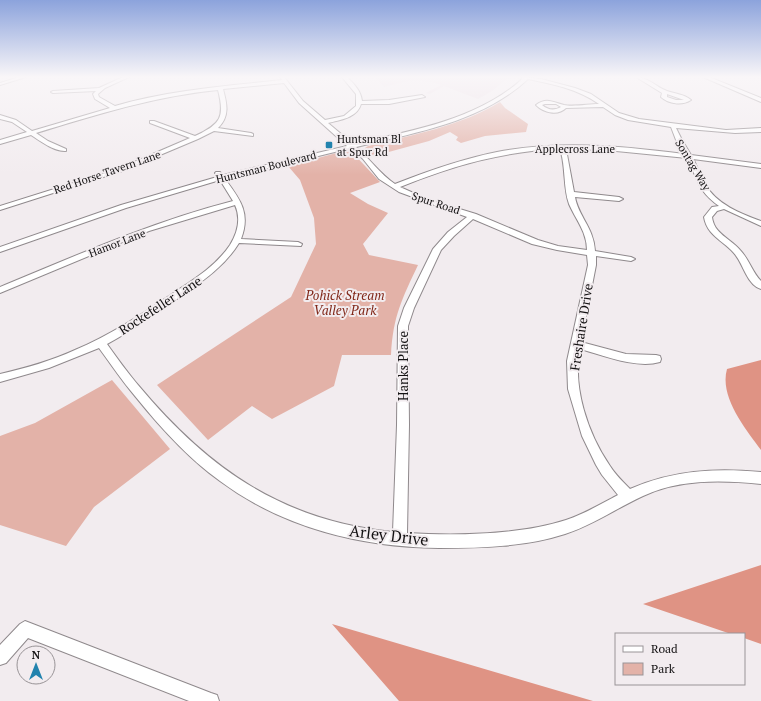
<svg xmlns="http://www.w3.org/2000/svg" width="761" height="701" viewBox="0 0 761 701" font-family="'PT Serif',serif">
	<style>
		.built { fill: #ebdde4 }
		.green { fill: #e3b2a8 }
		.forest { fill: #df9384 }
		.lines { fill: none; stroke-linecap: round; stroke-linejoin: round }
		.minor-casing { stroke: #8f898c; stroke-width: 2 }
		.minor { fill: #fff; fill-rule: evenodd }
		.poi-dot { fill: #2283ae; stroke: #f2ecef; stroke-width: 1.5 }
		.labels { text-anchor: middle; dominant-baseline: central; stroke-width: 4; stroke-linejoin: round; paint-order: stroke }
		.far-poi-label { font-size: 11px; fill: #131112; stroke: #f2ecef; text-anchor: start }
		.far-street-label { font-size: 11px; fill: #131112; stroke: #f2ecef }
		.park-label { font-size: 13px; font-style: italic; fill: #802718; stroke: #f2ecef }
		.street-label { font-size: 13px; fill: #131112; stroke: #f2ecef }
		.near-street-label { font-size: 16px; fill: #131112; stroke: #f2ecef }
	</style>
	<rect width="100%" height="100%" fill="#f2ecef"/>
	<path class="built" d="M375 77H509L492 91 478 99 444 86 430 94 426 93 441 85 432 82 411 80 384 87Z"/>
	<path class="green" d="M500 102 505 108 528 124 526 132 485 136 461 143 456 140 458 137 450 132 429 141 374 156 366 150 365 148 368 146C412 135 461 126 500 102Z
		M344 151 352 152 380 182 350 193 368 204 388 213 363 244 369 255 418 265C402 299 393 316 391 355H342L334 386 272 419 252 406 208 440 157 385 291 297 316 244 314 218 300 180 288 166Z
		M112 380 170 449 94 507 66 546 0 525V436L35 423Z"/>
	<path class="forest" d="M761 360V450C746 429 719 397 727 369Z
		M761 565V644L744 638V634H731L643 604Z
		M332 624 593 701H399Z"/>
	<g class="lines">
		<g class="minor-casing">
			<path id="minor" d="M19 77H26L0 85V83Z
				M123 77H129L105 88 98 94 99 97 115 106C169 90 226 86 282 80L280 77H284L303 101 325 120 344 116 356 106V94L342 77H347C354 84 361 91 362 101L389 100 422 95 425 97 389 104H361C357 118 340 120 328 123L353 144C406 132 465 122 510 89 514 86 521 81 523 77L541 79 575 88 591 94 619 113 639 119 726 130 761 128V132L735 133 676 128 682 140 691 155 761 164V168L693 159C698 167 700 177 705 184 716 204 741 214 761 221V226L724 209 717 211 712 217C714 234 730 238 740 250 749 259 752 272 761 281V289C754 287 749 280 746 274 742 267 739 258 733 252 722 240 707 235 704 217L712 207 719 206C696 189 699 180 687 158L606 150 566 149 574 192 619 197 623 199 619 201 575 197C578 216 594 228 595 251L631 257 635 259 631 261 596 256V265L581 342 626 354 656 355 660 356 661 359 660 362C636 369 602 355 580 349 572 387 588 434 610 466 615 474 623 482 630 489 672 470 715 468 761 472V484C721 480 680 479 643 496 617 508 593 525 565 534 525 547 480 548 439 548 361 547 283 528 220 481 188 458 160 427 135 396 122 381 111 364 99 348L49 368 0 382V374C26 368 51 361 75 350 110 335 141 315 172 294 193 280 216 266 230 245 238 232 241 218 235 205L149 231 0 293V287C77 255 152 222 233 201L220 180 126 208 0 252V247L121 205 217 177 215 173 216 172H220L223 175 347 146 299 103 284 83 223 89C227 104 230 116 218 128L251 133 253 134V136L214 131 198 139 122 171 0 210V206L118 169 190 138 150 123V121H154L195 136C221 124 225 117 218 90 155 96 96 115 36 133L48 141 66 149V151C55 152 40 141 31 135L0 144V140L27 132 12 122 0 119V115L16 120 32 131 110 108 95 99 93 94 96 91 53 93 51 92 53 91 99 88ZM528 79C553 84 578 89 599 104 589 104 573 107 564 105 553 102 546 97 536 105 544 113 558 116 566 108L603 107 615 115 628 120 671 127 676 140 684 154C623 146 558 140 497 152 462 159 428 171 395 184 380 174 370 159 356 147 415 133 482 122 528 79ZM545 104H556L561 107C554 111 548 110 542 105ZM351 148 363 159 379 179 399 192 467 217 448 232 433 249 404 308 398 326 397 425 393 532C283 521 208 469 138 385 127 372 117 358 107 344 130 332 152 316 174 301 198 284 223 269 239 243L301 246 302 244 298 242 241 239C251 213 240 199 225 179ZM560 149C566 166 563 188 569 204 576 220 587 232 587 250L558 246 538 240 476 214 427 199 400 187C452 166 503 151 560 149ZM473 219 532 244 557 250 587 255 588 265 567 361 568 389 582 436 596 465 602 475 618 495C601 504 584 514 566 520 520 535 455 536 407 533L409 425 408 326 414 308 441 250 454 236Z
				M636 77C648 77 656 87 667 91 675 94 684 94 691 100 682 106 669 104 661 97L662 93ZM667 94 684 100H676L667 97Z
				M703 77H709L761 98V102Z
				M25 621 211 693 217 695 219 701H189L28 638 6 663 0 665V645L20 624Z"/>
		</g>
		<use href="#minor" class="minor"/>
	</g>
	<linearGradient id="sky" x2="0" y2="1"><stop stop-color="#8ca3dc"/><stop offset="0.44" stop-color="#f9f6f8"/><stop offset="1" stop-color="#f9f6f8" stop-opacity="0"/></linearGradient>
	<rect width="761" height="175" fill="url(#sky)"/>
	<rect class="poi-dot" x="325" y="141" width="8" height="8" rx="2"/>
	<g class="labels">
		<g class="far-poi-label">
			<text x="337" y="139">Huntsman Bl<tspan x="337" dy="13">at Spur Rd</tspan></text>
		</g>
		<g class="far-street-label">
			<text x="575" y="149">Applecross Lane</text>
			<text transform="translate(693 165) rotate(59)">Sontag Way</text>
			<text transform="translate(266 167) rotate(-14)">Huntsman Boulevard</text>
			<text transform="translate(107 172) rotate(-19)">Red Horse Tavern Lane</text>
			<text transform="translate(436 203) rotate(18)">Spur Road</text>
			<text transform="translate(117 243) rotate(-21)">Hamor Lane</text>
		</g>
		<g class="park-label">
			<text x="345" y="295">Pohick Stream<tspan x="345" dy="15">Valley Park</tspan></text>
		</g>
		<g class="street-label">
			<text transform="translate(160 305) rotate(-33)">Rockefeller Lane</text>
			<text transform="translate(581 327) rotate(-81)">Freshaire Drive</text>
			<text transform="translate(403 366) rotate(-90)">Hanks Place</text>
		</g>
		<g class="near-street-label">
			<text transform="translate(389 535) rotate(7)">Arley Drive</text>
		</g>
	</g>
	<rect x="615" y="633" width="130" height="52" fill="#f2ecef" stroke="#999497"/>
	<rect x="623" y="646" width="20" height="6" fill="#ffffff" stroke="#999497"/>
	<text x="651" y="653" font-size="12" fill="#131112">Road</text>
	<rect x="623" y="663" width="20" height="12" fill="#e3b2a8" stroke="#999497"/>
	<text x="651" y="673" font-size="12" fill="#131112">Park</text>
	<g transform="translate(36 665)"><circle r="19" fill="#f2ecef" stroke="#999497"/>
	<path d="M0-3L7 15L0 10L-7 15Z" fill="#2283ae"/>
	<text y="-6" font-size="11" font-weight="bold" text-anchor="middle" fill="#131112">N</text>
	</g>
</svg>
